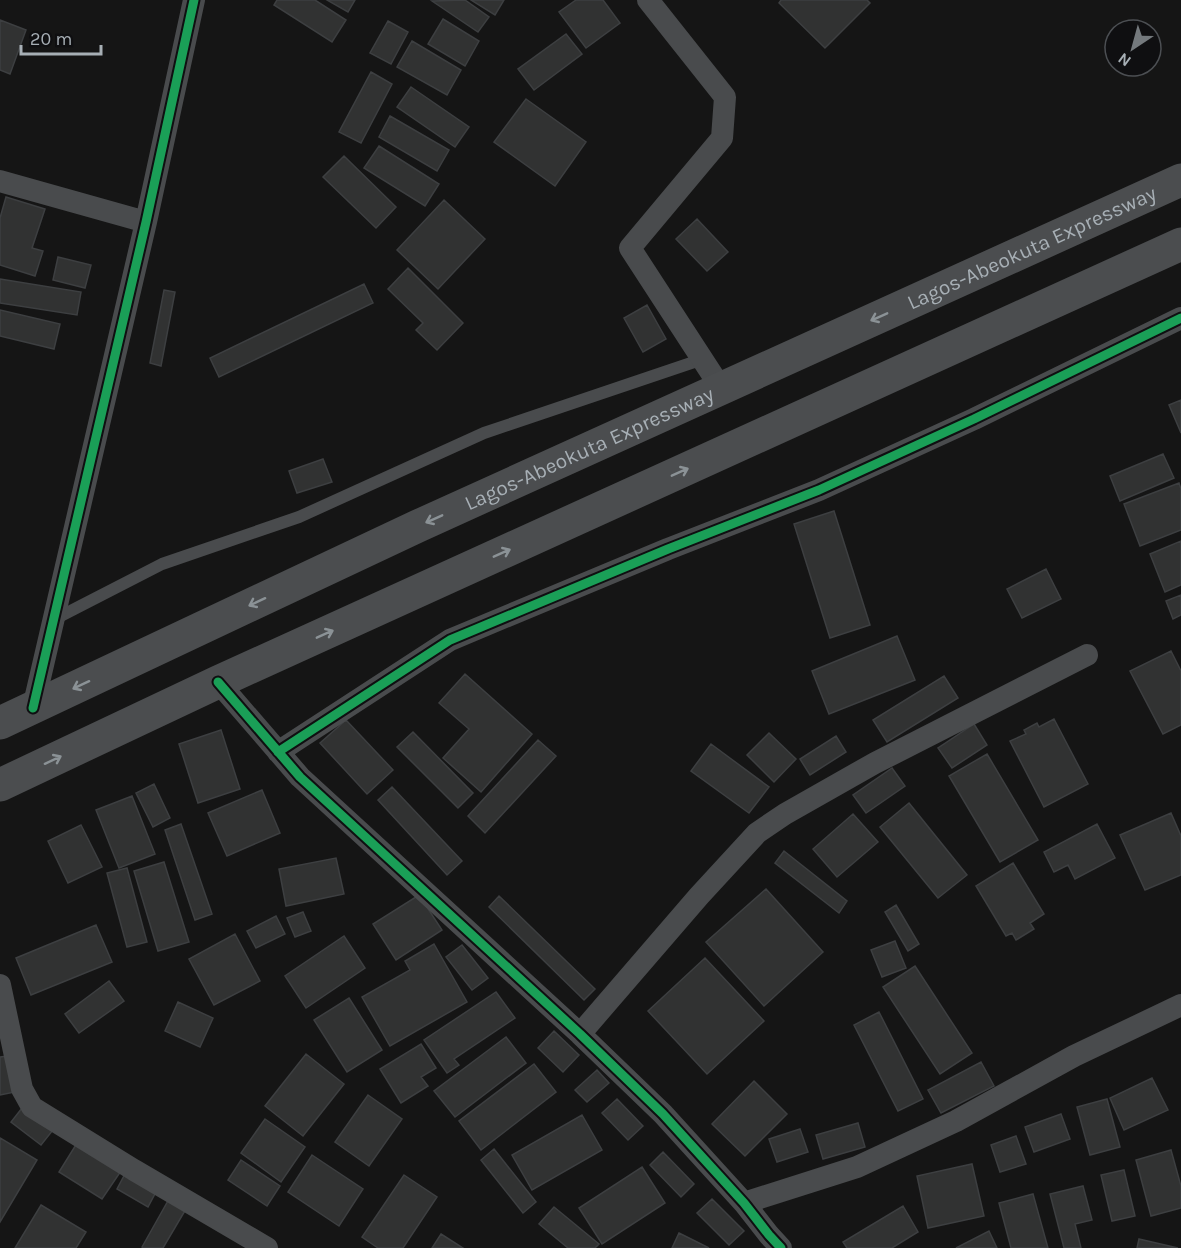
<svg xmlns="http://www.w3.org/2000/svg" width="1181" height="1248" viewBox="0 0 1181 1248" font-family="Karla,sans-serif">
	<style>
		.building { fill: #313232; stroke: #3d3f41; stroke-width: 1.5 }
		.lines { fill: none; stroke-linecap: round; stroke-linejoin: round }
		.lane { stroke: #494b4d; stroke-width: 12 }
		.street { stroke: #494b4d; stroke-width: 22 }
		.highway { stroke: #4b4d4f; stroke-width: 33 }
		.cycleway-casing { stroke: #0f0f11; stroke-width: 13 }
		.cycleway { stroke: #1a9f57; stroke-width: 9 }
		.oneway { stroke: #8b9296 }
		.labels { text-anchor: middle; dominant-baseline: central; stroke-width: 5; stroke-linejoin: round; paint-order: stroke }
		.street-label { font-size: 21px; fill: #a7afb5; stroke: #0f0f11 }
	</style>
	<rect width="100%" height="100%" fill="#151515"/>
	<path class="building" d="M277 0H315L346 20 332 42 274 5Z
		M327 0H355L348 12Z
		M465 0 489 17 478 32 432 1Z
		M471 0H504L495 15Z
		M576 0H603L620 23 586 48 559 12Z
		M781 0H867L870 3 825 48 779 3Z
		M443 19 479 41 465 66 428 44Z
		M0 20 26 30 10 74 0 70Z
		M388 21 408 32 391 64 370 53Z
		M566 34 582 54 534 90 518 69Z
		M412 41 461 70 447 95 397 67Z
		M371 72 392 84 361 143 339 132Z
		M411 87 469 127 455 147 397 107Z
		M526 99 586 142 555 186 494 142Z
		M390 116 449 150 437 171 379 137Z
		M379 146 439 184 425 206 364 168Z
		M344 156 396 207 376 228 323 177Z
		M6 197 45 209 32 248 43 251 35 276 0 265V218Z
		M444 200 485 239 438 289 397 250Z
		M697 219 728 252 707 271 676 239Z
		M58 257 91 265 85 288 53 280Z
		M408 268 463 323 437 350 416 330 423 323 388 289Z
		M0 279 81 292 77 315 0 303Z
		M364 284 373 303 219 377 210 358Z
		M164 290 175 292 161 366 150 363Z
		M647 305 666 339 643 352 624 318Z
		M0 310 60 324 54 349 0 336Z
		M1181 400V433L1169 405Z
		M1163 454 1174 478 1120 501 1110 476Z
		M323 459 332 482 297 493 289 471Z
		M1179 483 1181 489V530L1140 546 1124 504Z
		M834 511 870 625 830 638 794 524Z
		M1181 541V585L1165 592 1150 554Z
		M1046 569 1061 599 1022 618 1007 589Z
		M1181 595V615L1173 619 1166 601Z
		M897 636 915 680 829 714 812 671Z
		M1171 651 1181 671V725L1163 734 1130 671Z
		M465 674 532 734 481 792 443 758 469 729 439 703Z
		M944 676 958 698 887 742 873 720Z
		M1054 719 1088 784 1044 807 1010 741 1026 734 1024 730 1037 723 1039 727Z
		M346 720 393 770 367 794 320 743Z
		M974 724 987 745 952 768 938 748Z
		M221 730 240 789 198 803 179 744Z
		M413 732 473 793 458 808 397 747Z
		M769 733 796 759 774 782 747 755Z
		M836 736 846 752 810 775 800 759Z
		M538 740 556 756 485 833 468 816Z
		M711 744 769 787 749 813 691 771Z
		M987 754 1038 840 1000 862 949 776Z
		M892 768 905 786 866 813 853 795Z
		M154 784 170 818 153 827 136 793Z
		M392 787 462 861 447 875 378 800Z
		M262 790 280 833 227 856 208 813Z
		M132 796 155 854 119 868 96 810Z
		M909 803 967 875 938 898 880 827Z
		M1171 813 1181 836V875L1145 890 1120 835Z
		M853 814 878 842 837 877 813 849Z
		M181 824 212 914 195 920 165 830Z
		M1097 824 1115 858 1075 879 1068 865 1054 872 1044 852Z
		M81 825 102 867 68 883 48 841Z
		M784 851 847 901 839 913 775 863Z
		M336 858 344 894 286 906 279 869Z
		M164 862 189 942 158 951 134 871Z
		M1013 863 1044 914 1030 923 1034 929 1016 940 1012 933 1006 936 976 886Z
		M127 868 147 942 127 947 107 873Z
		M766 889 823 952 764 1006 706 942Z
		M419 895 442 930 396 960 373 924Z
		M499 896 595 989 584 1000 489 907Z
		M896 905 919 944 908 951 885 912Z
		M303 912 311 931 295 937 287 918Z
		M276 916 285 934 256 948 247 931Z
		M96 925 112 962 31 995 16 958Z
		M235 934 260 981 214 1005 189 959Z
		M344 936 365 968 306 1008 285 976Z
		M895 941 906 968 882 977 871 950Z
		M434 944 467 1002 390 1046 362 997 410 970 405 961Z
		M462 945 488 978 472 990 446 957Z
		M705 958 764 1021 707 1074 648 1011Z
		M915 966 972 1053 940 1074 883 987Z
		M109 981 124 1001 79 1033 65 1014Z
		M496 992 515 1018 454 1059 459 1065 447 1073 424 1040Z
		M349 998 382 1050 347 1072 314 1020Z
		M178 1002 213 1018 200 1047 165 1031Z
		M879 1012 923 1099 898 1111 854 1025Z
		M554 1031 579 1055 563 1072 538 1048Z
		M506 1037 526 1063 455 1117 434 1091Z
		M421 1044 436 1068 421 1077 428 1086 401 1103 380 1069Z
		M306 1054 344 1084 303 1136 265 1106Z
		M7 1056 15 1092 0 1095V1057Z
		M981 1062 994 1086 941 1113 928 1090Z
		M534 1064 556 1092 481 1150 459 1121Z
		M597 1070 609 1083 587 1102 575 1090Z
		M1152 1078 1168 1110 1124 1130 1110 1098Z
		M754 1081 787 1114 745 1156 712 1124Z
		M368 1095 402 1119 369 1166 335 1142Z
		M617 1099 643 1126 628 1140 602 1113Z
		M1107 1099 1120 1147 1090 1155 1077 1107Z
		M22 1108 53 1130 41 1145 11 1122Z
		M1061 1114 1070 1139 1034 1152 1025 1127Z
		M582 1115 602 1150 532 1190 512 1155Z
		M265 1119 305 1147 281 1182 241 1153Z
		M858 1123 865 1147 823 1159 816 1135Z
		M800 1129 808 1152 777 1162 769 1139Z
		M1016 1136 1026 1164 1000 1172 991 1145Z
		M0 1138 37 1160 0 1222Z
		M77 1143 121 1171 102 1199 59 1172Z
		M494 1149 536 1202 523 1213 481 1160Z
		M1171 1150 1181 1186V1208L1151 1216 1136 1160Z
		M663 1152 694 1184 681 1197 650 1165Z
		M312 1155 363 1189 339 1226 288 1192Z
		M241 1160 280 1186 267 1206 228 1180Z
		M972 1164 984 1216 928 1228 917 1176Z
		M642 1167 665 1203 602 1244 579 1208Z
		M1124 1170 1135 1216 1112 1221 1101 1175Z
		M126 1172 157 1190 148 1207 117 1189Z
		M404 1175 437 1197 403 1248H378L362 1237Z
		M1083 1186 1092 1220 1075 1224 1081 1248H1064L1050 1194Z
		M1033 1194 1048 1248H1011L999 1203Z
		M169 1199 186 1209 163 1248H143L142 1247Z
		M712 1199 744 1231 729 1245 697 1213Z
		M41 1205 86 1232 76 1248H15Z
		M903 1206 918 1232 892 1248H847L843 1242Z
		M554 1207 599 1244 595 1248H568L539 1224Z
		M989 1231 997 1248H956Z
		M679 1233 709 1248H672Z
		M441 1234 463 1248H432Z
		M1139 1239 1178 1248H1137Z"/>
	<g class="lines">
		<path class="lane" d="M53 620 162 564 299 517 484 433 703 359"/>
		<path class="street" d="M648 0 725 97 722 138 630 248 721 388
			M0 181 146 222
			M218 682 300 777 580 1034 663 1114 744 1203 769 1235 781 1248
			M33 708 146 222 194 0
			M278 752 450 640 668 549 819 490 974 419 1181 318
			M0 985 22 1089 32 1107 134 1170 267 1248
			M580 1034 699 896 757 833 785 814 875 763 1087 655
			M744 1203 857 1167 956 1121 1074 1056 1181 1005"/>
		<g class="highway">
			<path id="s1" d="M0 723 418 526 1181 180"/>
			<path d="M0 785 218 682 1181 244"/>
		</g>
		<g class="cycleway-casing">
			<path id="cycleway" d="M218 682 300 777 580 1034 663 1114 744 1203 769 1235 781 1248
				M33 708 146 222 194 0
				M278 752 450 640 668 549 819 490 974 419 1181 318"/>
		</g>
		<use href="#cycleway" class="cycleway"/>
	</g>
	<defs><path id="oneway-shaft" d="M-6 0H5M1.5-3L5.5 0L1.5 3" fill="none" stroke-width="1.6" stroke-linecap="round" stroke-linejoin="round" transform="scale(1.5)"/></defs>
	<g class="oneway">
		<use href="#oneway-shaft" transform="translate(879 317) rotate(156)"/>
		<use href="#oneway-shaft" transform="translate(680 472) rotate(-24)"/>
		<use href="#oneway-shaft" transform="translate(434 519) rotate(156)"/>
		<use href="#oneway-shaft" transform="translate(502 553) rotate(-24)"/>
		<use href="#oneway-shaft" transform="translate(257 602) rotate(155)"/>
		<use href="#oneway-shaft" transform="translate(325 634) rotate(-24)"/>
		<use href="#oneway-shaft" transform="translate(81 685) rotate(155)"/>
		<use href="#oneway-shaft" transform="translate(53 760) rotate(-25)"/>
	</g>
	<g class="labels">
		<g class="street-label">
			<text stroke="none"><textPath href="#s1" startOffset="1136">Lagos-Abeokuta Expressway</textPath></text>
			<text stroke="none"><textPath href="#s1" startOffset="650">Lagos-Abeokuta Expressway</textPath></text>
		</g>
	</g>
	<g transform="translate(1133 48) rotate(216)"><circle r="28" fill="#0f0f11" stroke="#4c4f53" stroke-width="1.5"/>
	<path d="M0-4.5L10 22L0 15L-10 22Z" fill="#74797d"/>
	<text y="-9" font-size="16" font-weight="bold" text-anchor="middle" fill="#a7afb5">N</text>
	</g>
	<path d="M21 45v9h80v-9" fill="none" stroke="#a7afb5" stroke-width="3"/>
	<text x="30" y="45" font-size="18" fill="#a7afb5" stroke="#0f0f11" stroke-width="4.5" paint-order="stroke">20 m</text>
</svg>
